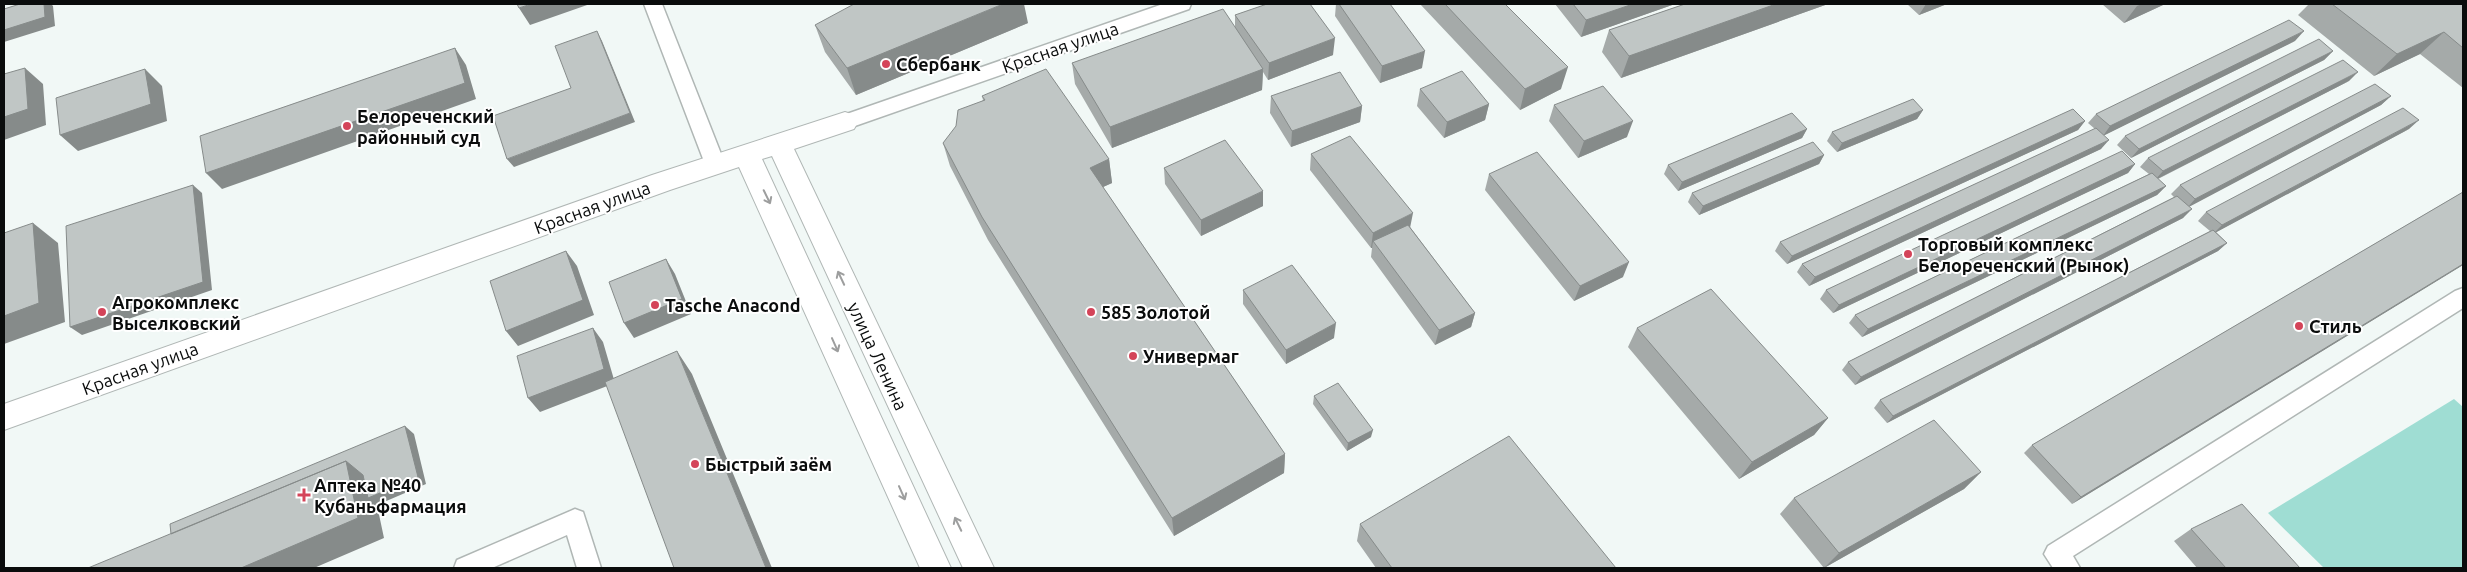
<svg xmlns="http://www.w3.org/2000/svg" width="2467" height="572" viewBox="0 0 2467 572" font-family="Ubuntu,sans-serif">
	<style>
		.green { fill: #9fddd3 }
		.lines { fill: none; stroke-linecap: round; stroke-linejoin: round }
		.service-casing { stroke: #b0b7b5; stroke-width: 3 }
		.tertiary-casing { stroke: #b0b7b5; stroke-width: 2 }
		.service { fill: #fff; fill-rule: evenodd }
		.tertiary { fill: #fff; fill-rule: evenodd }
		.wall { fill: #a5aaa9 }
		.shaded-wall { fill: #868b8a }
		.building { fill: #c0c6c5; stroke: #868b8a }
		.oneway { stroke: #9d9e9e }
		.poi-dot { fill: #d44459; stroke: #fff; stroke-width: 2 }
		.labels { text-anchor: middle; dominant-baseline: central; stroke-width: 4; stroke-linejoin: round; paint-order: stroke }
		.street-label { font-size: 18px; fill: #0a0c0c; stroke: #fff }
		.poi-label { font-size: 18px; font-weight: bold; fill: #0a0c0c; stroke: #fff; text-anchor: start }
	</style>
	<rect width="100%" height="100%" fill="#f1f8f6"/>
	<path class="green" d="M2454 399 2463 407V568H2324L2268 513Z"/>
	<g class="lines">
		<g class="service-casing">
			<path id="service" d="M644 4H662L725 164 722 170 715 172 708 170 705 164Z
				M1163 4H1191L1189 9 852 127 845 130 838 127 835 122 838 117Z
				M2463 288V308L2073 556 2080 568H2053L2044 554 2048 546 2455 291Z
				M575 509 583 512 601 568H577L567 535 492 568H454L457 560Z"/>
		</g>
		<g class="tertiary-casing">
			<path id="tertiary" d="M845 112 854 115 858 122 854 129 794 149 994 568H963L772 156 762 159 951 568H920L739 167 670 190 4 430V404L652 175Z"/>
		</g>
		<use href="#service" class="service"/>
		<use href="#tertiary" class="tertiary"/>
	</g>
	<path class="wall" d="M1336 4H1390L1422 68 1380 83 1335 16Z
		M1420 4H1505L1561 89 1520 110Z
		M1555 4H1675L1581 37Z
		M1685 4H1828L1621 78 1602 52 1609 30Z
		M1907 4H1947L1919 15Z
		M2102 4H2164L2163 5 2124 23Z
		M2309 4H2463V88L2420 54 2374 76 2298 15Z
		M1235 15 1333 55 1268 80 1263 72 1262 90 1112 148 1075 84 1072 63 1235 27Z
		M1028 23 856 95 825 52 815 25Z
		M2295 41 2104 135 2101 149 1809 286 1797 272 1802 264 2095 129 2088 123 2096 114Z
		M2333 51 2324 60 2131 158 2117 145 2125 136Z
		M2349 81 2158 179 2166 186 2157 195 1862 337 1849 323 1855 315 2149 174 2140 167 2148 158Z
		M1420 89 1489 104 1485 120 1444 138 1417 106Z
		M982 96 1109 159 1112 183 1103 187 1285 454 1284 473 1174 536 988 240 950 166 943 143 983 100Z
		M1271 96 1362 106 1360 122 1291 147 1270 113Z
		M2391 96 2381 105 2189 206 2183 218 1855 385 1842 370 1848 362 2174 197 2171 194 2180 185Z
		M1554 105 1627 137 1578 158 1549 121Z
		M1923 110 1917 119 1837 152 1827 141 1832 132Z
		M2085 121 2078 130 1787 264 1775 251 1780 242Z
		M1807 129 1802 138 1678 191 1664 174 1668 165Z
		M2409 129 2216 232 2227 243 2218 251 1887 423 1874 408 1880 400 2210 231 2198 221 2206 212Z
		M1311 154 1410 227 1475 313 1471 327 1435 345 1371 257 1372 248H1371L1310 170Z
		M1824 155 1819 164 1699 215 1688 202 1692 193Z
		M2135 164 2128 173 1833 313 1820 299 1826 290Z
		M1164 168 1263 206 1201 236 1165 184Z
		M1489 174 1623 277 1574 301 1485 190Z
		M2463 192V265L2072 504 2024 453 2032 445Z
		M1243 290 1334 338 1286 364 1243 304Z
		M1637 328 1828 418 1814 435 1739 479 1628 347Z
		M1314 396 1371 437 1347 451 1313 404Z
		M1981 472 1964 489 1824 568 1780 514 1794 498Z
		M1360 524 1616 568H1376L1357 541Z
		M2191 529 2300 568H2197L2174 541Z"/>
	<path class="shaded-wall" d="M44 4H51L53 6 55 26 4 42V30Z
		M531 4H590L530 25 519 8Z
		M1003 4H1024L1028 23 856 95 847 68Z
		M1633 4H1675L1581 37 1586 20Z
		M1776 4H1828L1621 78 1629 56Z
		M1926 4H1947L1919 15Z
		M2142 4H2164L2163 5 2124 23 2137 6Z
		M597 31 602 41 635 122 514 167 507 159 630 113Z
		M2304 31 2295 41 2103 136 2110 126Z
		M2444 32 2420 54 2374 76 2397 54Z
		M1335 38 1333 55 1268 80 1269 63Z
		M455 48 466 65 476 99 222 189 206 173Z
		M1425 51 1422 68 1380 83 1382 66Z
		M2333 51 2324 60 2131 158 2139 149Z
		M1568 67 1561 89 1520 110 1525 89Z
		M25 68 43 84 46 125 4 140V117Z
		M145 69 162 86 167 121 78 151 60 135Z
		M1263 69 1262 90 1112 148 1110 127Z
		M2358 72 2349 81 2155 180 2163 171Z
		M2391 96 2381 105 2187 208 2195 199Z
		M1489 104 1485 120 1444 138 1447 122Z
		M1362 106 1360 122 1291 147 1292 131Z
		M1923 110 1917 119 1837 152 1842 143Z
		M2419 120 2409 129 2213 234 2222 225Z
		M1633 121 1627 137 1578 158 1584 141Z
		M2085 121 2078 130 1787 264 1792 256Z
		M1807 129 1802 138 1678 191 1682 182Z
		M2109 140 2101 149 1809 286 1815 277Z
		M1824 155 1819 164 1699 215 1703 206Z
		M1109 159 1112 183 1094 191 1090 168Z
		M2135 164 2128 173 1833 313 1839 305Z
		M193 185 202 193 212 290 82 335 70 327Z
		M2166 186 2157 195 1862 337 1868 329Z
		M1263 191V206L1201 236V220Z
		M2192 209 2183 218 1855 385 1861 377Z
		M1413 213 1410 228 1373 241 1372 248H1371L1373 233Z
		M33 223 58 243 65 322 4 344V316Z
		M2227 243 2218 251 1887 423 1893 416Z
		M566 251 577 266 594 315 518 346 506 331Z
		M666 259 675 274 691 314 634 338 624 323Z
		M1629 262 1623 277 1574 301 1580 286Z
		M2463 264V265L2072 504 2081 497Z
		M1475 313 1471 327 1435 345 1439 330Z
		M1336 323 1334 338 1286 364V350Z
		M593 328 603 342 615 383 540 412 528 398Z
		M677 351 692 374 772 568H766Z
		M1828 418 1814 435 1739 479 1752 462Z
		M405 426 414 434 426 484 377 505 384 538 314 568H241L346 461Z
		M1373 430 1371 437 1347 451 1348 443Z
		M1285 454 1284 473 1174 536 1172 518Z
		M1981 472 1964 489 1824 568 1839 553Z"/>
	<path class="building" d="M20 4H44L45 17 4 30V9Z
		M517 4H531L519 8Z
		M854 4H1003L847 68 815 25Z
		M1267 4H1310L1335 38 1269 63 1235 15Z
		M1339 4H1390L1425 51 1382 66Z
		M1445 4H1505L1568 67 1525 89Z
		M1573 4H1633L1586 20Z
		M1685 4H1776L1629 56 1609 30Z
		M2332 4H2463V48L2444 32 2397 54Z
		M1223 9 1263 69 1110 127 1072 63Z
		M2289 20 2304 31 2110 126 2096 114Z
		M597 31 630 113 507 159 493 116 571 88 555 46Z
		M2319 39 2333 51 2139 149 2125 136Z
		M455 48 465 83 206 173 200 136Z
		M2343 60 2358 72 2163 171 2148 158Z
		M25 68 28 109 4 117V74Z
		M145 69 151 104 60 135 56 98Z
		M1046 69 1109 159 1090 168 1285 454 1172 518 982 217 943 143 956 126 958 110 985 100 982 96Z
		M1462 71 1489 104 1447 122 1420 89Z
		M1340 72 1362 106 1292 131 1271 96Z
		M2375 84 2391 96 2195 199 2180 185Z
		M1603 86 1633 121 1584 141 1554 105Z
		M1913 99 1923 110 1842 143 1832 132Z
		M2403 108 2419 120 2222 225 2206 212Z
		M2073 109 2085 121 1792 256 1780 242Z
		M1792 113 1807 129 1682 182 1668 165Z
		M2096 128 2109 140 1815 277 1802 264Z
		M1350 136 1413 213 1373 233 1311 154Z
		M1225 140 1263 191 1201 220 1164 168Z
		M1813 142 1824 155 1703 206 1692 193Z
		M2122 151 2135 164 1839 305 1826 290Z
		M1537 152 1629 262 1580 286 1489 174Z
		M2152 173 2166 186 1868 329 1855 315Z
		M193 185 203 282 70 327 66 226Z
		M2463 192V264L2081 497 2032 445Z
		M2177 196 2192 209 1861 377 1848 362Z
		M33 223 39 303 4 316V233Z
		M1408 225 1475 313 1439 330 1373 241Z
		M2213 230 2227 243 1893 416 1880 400Z
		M566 251 583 300 506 331 490 281Z
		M666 259 682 299 624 323 609 282Z
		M1292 265 1336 323 1286 350 1243 290Z
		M1711 289 1828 418 1752 462 1637 328Z
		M593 328 604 369 528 398 517 356Z
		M677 351 766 568H674L605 382Z
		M1338 383 1373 430 1348 443 1314 396Z
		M1934 420 1981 472 1839 553 1794 498Z
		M405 426 418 477 368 498 363 475 346 461 171 534 170 524Z
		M1509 436 1616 568H1392L1360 524Z
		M346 461 358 518 241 568H88Z
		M2242 504 2300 568H2226L2191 529Z"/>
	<defs><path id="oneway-shaft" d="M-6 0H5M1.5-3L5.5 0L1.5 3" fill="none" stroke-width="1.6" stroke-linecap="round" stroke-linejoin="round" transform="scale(1.25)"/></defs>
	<g class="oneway">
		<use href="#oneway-shaft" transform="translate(767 197) rotate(64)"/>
		<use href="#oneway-shaft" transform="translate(841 278) rotate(-115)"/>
		<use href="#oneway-shaft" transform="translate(835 345) rotate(66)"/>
		<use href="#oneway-shaft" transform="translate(902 493) rotate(66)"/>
		<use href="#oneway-shaft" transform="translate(958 524) rotate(-116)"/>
	</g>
	<g class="poi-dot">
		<circle cx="886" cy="64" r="5"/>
		<circle cx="347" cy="126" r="5"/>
		<circle cx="1908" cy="254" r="5"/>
		<circle cx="655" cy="305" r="5"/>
		<circle cx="102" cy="312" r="5"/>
		<circle cx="1091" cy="312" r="5"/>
		<circle cx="2299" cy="326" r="5"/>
		<circle cx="1133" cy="356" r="5"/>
		<circle cx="695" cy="464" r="5"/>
		<path d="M301.5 487.5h5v5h5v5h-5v5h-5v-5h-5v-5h5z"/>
	</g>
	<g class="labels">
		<g class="street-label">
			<text transform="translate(1060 47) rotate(-19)">Красная улица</text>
			<text transform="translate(592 207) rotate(-20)">Красная улица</text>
			<text transform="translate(878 356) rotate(65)">улица Ленина</text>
			<text transform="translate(140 368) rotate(-20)">Красная улица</text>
		</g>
		<g class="poi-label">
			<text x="896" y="64">Сбербанк</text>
			<text x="357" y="116">Белореченский<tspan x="357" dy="21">районный суд</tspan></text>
			<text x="1918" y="244">Торговый комплекс<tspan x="1918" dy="21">Белореченский (Рынок)</tspan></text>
			<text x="112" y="302">Агрокомплекс<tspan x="112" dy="21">Выселковский</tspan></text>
			<text x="665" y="305">Tasche Anacond</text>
			<text x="1101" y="312">585 Золотой</text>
			<text x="2309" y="326">Стиль</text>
			<text x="1143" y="356">Универмаг</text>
			<text x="705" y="464">Быстрый заём</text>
			<text x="314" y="485">Аптека №40<tspan x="314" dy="21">Кубаньфармация</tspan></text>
		</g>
	</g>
	<rect width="2467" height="572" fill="none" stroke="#0a0c0c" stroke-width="10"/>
</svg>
